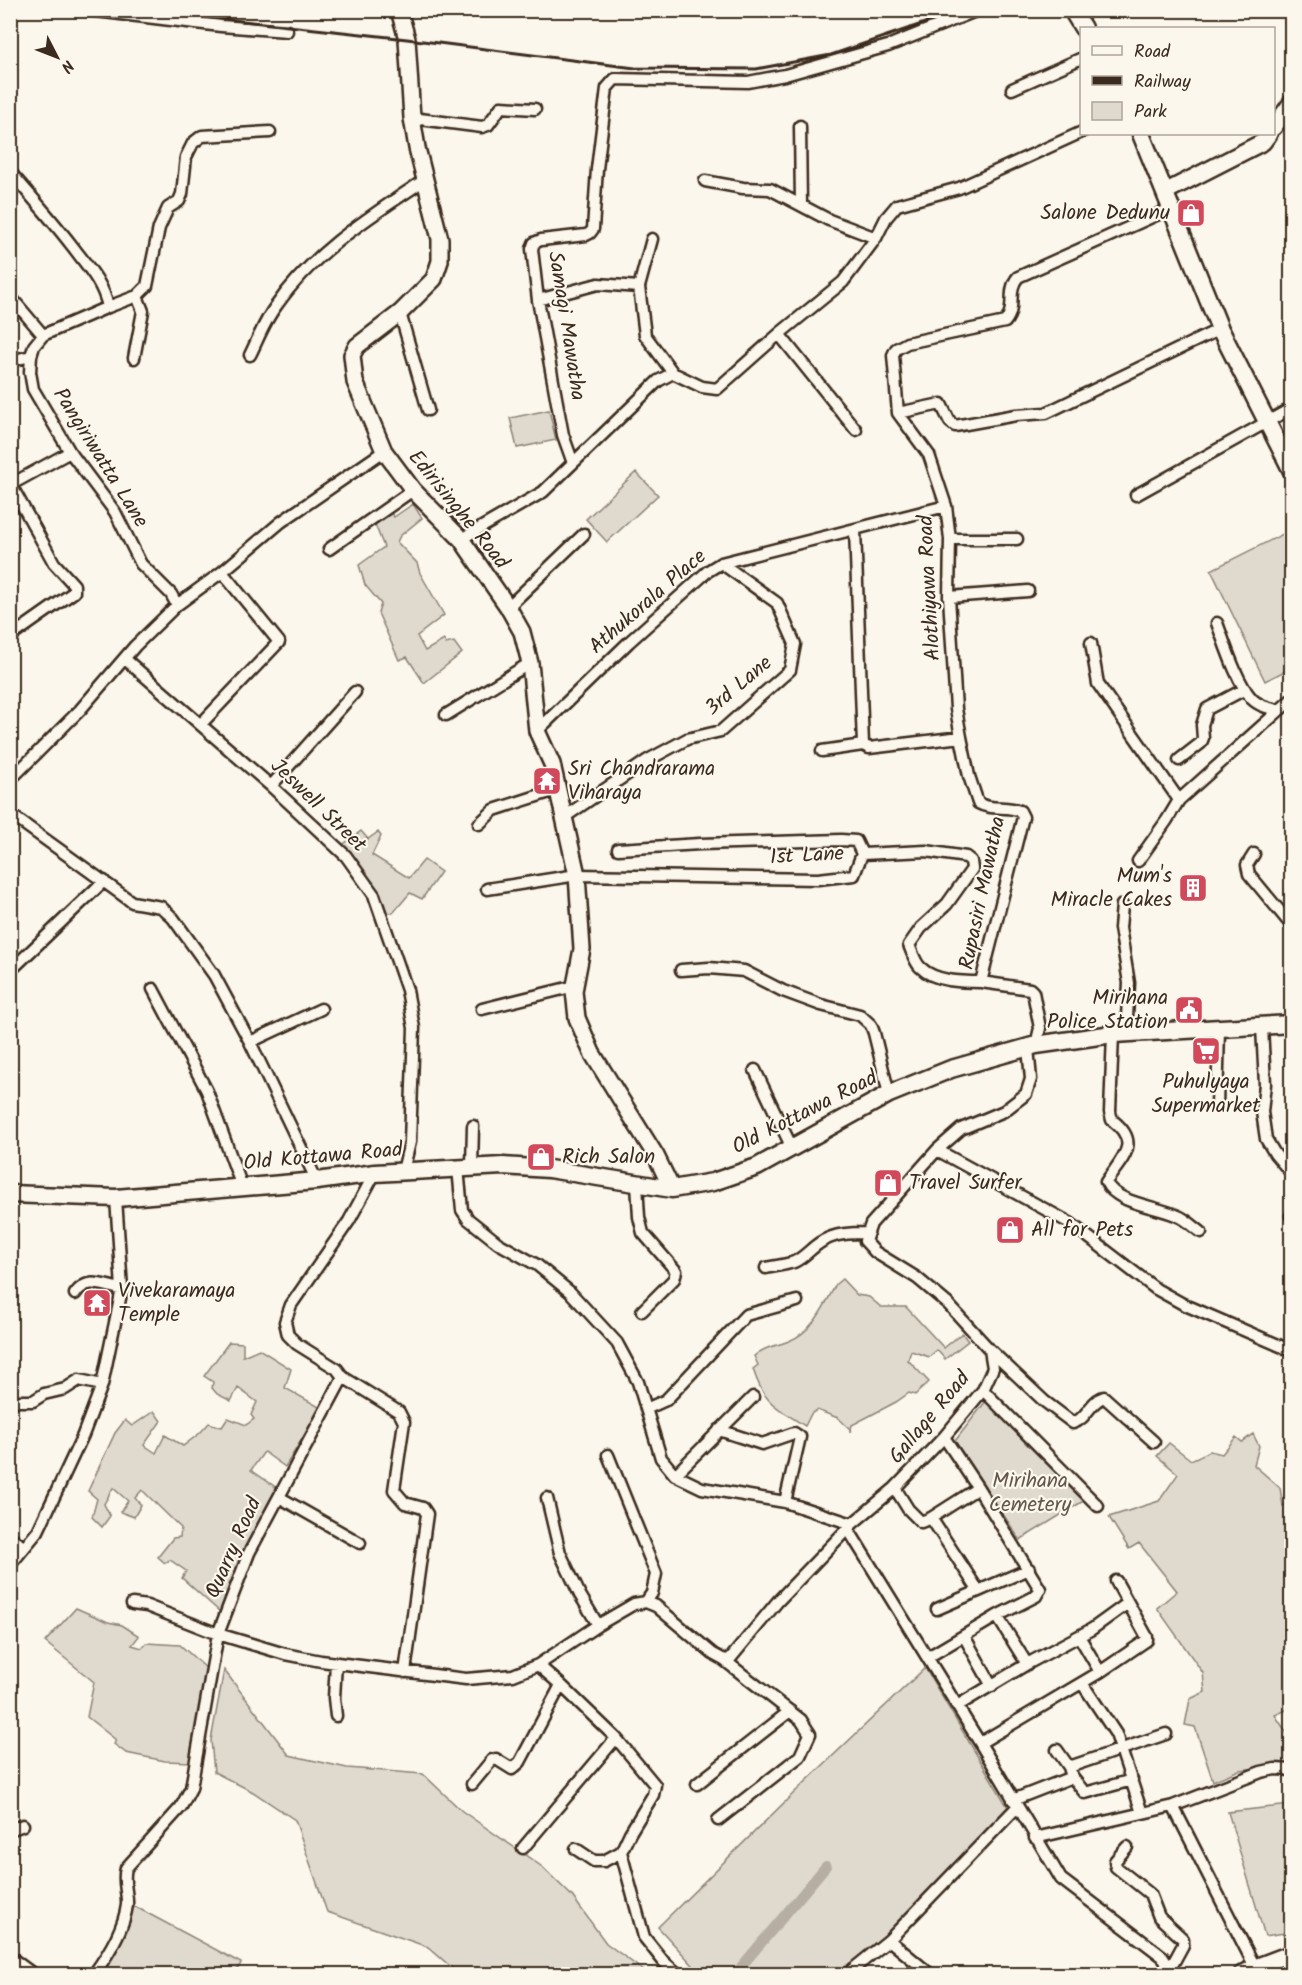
<svg xmlns="http://www.w3.org/2000/svg" width="1302" height="1985" viewBox="0 0 1302 1985" font-family="Kalam,sans-serif">
	<style>
		.green { fill: #dfd9ce; stroke: #8d8276; stroke-width: 1.5 }
		.lines { fill: none; stroke-linecap: round; stroke-linejoin: round }
		.canal { stroke: #b6aea2; stroke-width: 10 }
		.street-casing { stroke: #3b2a1e; stroke-width: 15 }
		.secondary-casing { stroke: #3b2a1e; stroke-width: 20 }
		.primary-casing { stroke: #3b2a1e; stroke-width: 21 }
		.street { stroke: #fbf7ec; stroke-width: 10 }
		.secondary { stroke: #fbf7ec; stroke-width: 15 }
		.primary { stroke: #fbf7ec; stroke-width: 16 }
		.rail { stroke: #3b2a1e; stroke-width: 3 }
		.labels { text-anchor: middle; dominant-baseline: central; stroke-width: 4.5; stroke-linejoin: round; paint-order: stroke }
		.poi-label { font-size: 21px; fill: #3b2a1e; stroke: #fbf7ec; text-anchor: start }
		.street-label { font-size: 21px; fill: #3b2a1e; stroke: #fbf7ec }
		.park-label { font-size: 21px; fill: #64564a; stroke: #fbf7ec }
	</style>
	<rect width="100%" height="100%" fill="#fbf7ec"/>
	<filter id="ink" filterUnits="userSpaceOnUse"><feTurbulence type="fractalNoise" baseFrequency=".0167" numOctaves="2"/><feDisplacementMap in="SourceGraphic" scale="12" xChannelSelector="R" yChannelSelector="G"/><feConvolveMatrix kernelMatrix="1 2 1 2 8 2 1 2 1" color-interpolation-filters="sRGB"/></filter>
	<g filter="url(#ink)">
		<path class="green" d="M549 410 556 440 517 448 510 418Z
			M636 472 658 495 607 542 586 519Z
			M413 504 422 518 400 536 397 542 417 563 420 573 444 615 417 636 425 651 444 640 446 644 454 642 462 653 424 683 407 657 399 660 378 613 381 604 365 585 359 565 384 547 374 522 390 512 394 517Z
			M1291 530V668L1265 681 1211 570Z
			M361 831 368 839 378 832 381 836 372 855 409 878 424 860 441 872 422 899 410 893 393 913 384 912 341 846Z
			M842 1279 857 1295 869 1297 881 1307H906L944 1348 962 1333 968 1341 945 1359 937 1350 929 1357 911 1351 908 1360 929 1382 915 1395 909 1393 896 1402 852 1425 850 1432V1429L838 1418 817 1410 811 1414 805 1426C776 1407 764 1404 753 1369L758 1365 754 1356C764 1347 776 1346 789 1341 814 1331 824 1306 836 1284Z
			M229 1342 243 1343V1356L259 1349 291 1369 285 1388 321 1408 285 1467 264 1452 251 1470 277 1488 229 1585 220 1612 182 1578 186 1571 170 1560 165 1563 158 1557 173 1538 180 1537 181 1528 142 1490 135 1498 141 1505 134 1517 120 1512 128 1501 113 1488 104 1504 110 1516 102 1527 92 1517 97 1499 88 1491 115 1433 125 1420 132 1426 154 1411 161 1421 144 1445 156 1453 165 1435 183 1446 200 1433 209 1423 222 1427 228 1418 246 1425 254 1419 251 1415 257 1402 238 1388 231 1401 217 1394 212 1388 213 1382 204 1376Z
			M986 1401 1085 1500 1020 1540 955 1441Z
			M1253 1434 1259 1446 1254 1465 1280 1488 1283 1506 1291 1501V1708L1275 1715 1291 1739V1764L1239 1770 1213 1781 1195 1727 1185 1725 1190 1699 1205 1692 1203 1673 1157 1608 1177 1591 1139 1543 1129 1549 1109 1517 1159 1501 1178 1474 1157 1456 1169 1443 1191 1460 1210 1451 1222 1454 1236 1437 1242 1442Z
			M76 1608 108 1622 122 1625 139 1636 132 1645 142 1648 146 1643 180 1645 206 1668 191 1762 165 1761 126 1753 114 1744 116 1740 87 1717 94 1682 45 1642Z
			M925 1668 1012 1814 928 1901 844 1974H701L658 1927 797 1790Z
			M224 1670 289 1755 347 1768 423 1774 462 1811 541 1866 572 1896 606 1943 648 1974H459L428 1947 327 1912 295 1820 253 1792 214 1772 211 1740Z
			M1291 1805V1932L1265 1936 1228 1812Z
			M134 1906 241 1963 235 1974H101Z"/>
		<g class="lines">
			<path class="canal" d="M738 1974 741 1967 826 1866"/>
			<g class="street-casing">
				<path id="street" d="M87 10 221 26 287 31
					M1012 89 1082 58
					M412 118 482 127 488 125 501 107 535 109
					M800 126 801 205
					M10 172C32 197 53 221 73 247 88 267 103 283 108 307L43 335
					M705 181 743 188 770 189 829 220 876 238
					M652 239 639 287 645 335 673 373
					M10 296 43 335 34 346 31 356 30 372 33 389 70 452 115 512 141 564 171 594 177 605
					M538 300 598 284 639 287
					M108 307 137 296 147 286 159 228 168 208 179 201 182 194 186 157 193 143 202 136 270 132
					M400 313 428 410
					M779 334 856 430
					M250 355C258 339 265 320 276 306 314 251 371 216 426 179
					M134 358 143 311 137 296
					M10 361 31 356
					M898 413 941 404 950 422 955 426 1016 415 1046 413 1220 329
					M573 463 563 435 538 300 532 249 534 243 541 240 586 235 590 233 593 229 597 169 607 88 615 79 748 82 785 75 888 46 978 10
					M10 485 70 452
					M1136 495 1292 408
					M855 529 863 745 869 748 961 737 969 776 978 803C992 811 1006 805 1020 811L1023 817 981 982 1030 989 1033 992 1040 1028 1036 1045
					M461 539 543 492 658 381 673 373 702 387 717 389 779 334 843 282 876 238 886 218 897 205 959 188 1082 132
					M950 539H1017
					M329 549 413 490
					M949 597 1028 591
					M508 607 584 534
					M1217 623C1225 644 1237 683 1252 699 1259 706 1269 708 1278 710
					M10 637 74 592V585L54 563 11 485
					M1091 643 1098 684 1179 800
					M125 659 271 786 346 856 374 895 407 990 414 1028 410 1142 403 1171
					M446 715 530 663
					M201 724 279 642 222 572
					M537 731 629 642 708 571 721 563 946 506
					M961 737 956 709 949 597 950 539 946 506 929 455 898 413 893 355 896 349 907 343 1005 322C1017 308 1006 291 1018 277L1172 208
					M822 751 863 745
					M1179 760 1201 743 1203 738 1202 725 1207 709 1245 689
					M10 780 80 710 135 646 177 605 222 572 281 522 384 451
					M271 786 355 692
					M10 814 132 902 161 907 173 918 214 975 250 1042 317 1181
					M563 818 648 760 687 739 721 731 790 670 795 644 777 603 721 563
					M479 824 494 810 559 789
					M618 849 700 844 841 840 856 841 862 854
					M1254 854 1247 865 1249 874 1292 926
					M1138 861 1167 820 1179 800 1292 699
					M487 889 577 875 818 879 854 875 862 854 926 851 966 857 971 861 972 869 947 904 921 928 909 945C912 952 915 962 920 967 935 982 962 982 981 982
					M1122 905 1120 928 1129 983 1126 1034
					M681 970 709 968 744 971 783 991 821 1005 860 1015 871 1025 874 1033 889 1094
					M10 971 104 881
					M153 989 207 1091 242 1187
					M482 1009 575 986
					M1262 1027 1265 1084 1262 1112 1266 1139 1275 1154 1292 1174
					M1113 1034 1110 1112 1112 1120C1142 1143 1122 1158 1106 1182 1116 1204 1157 1206 1178 1216 1186 1219 1194 1227 1201 1232
					M250 1042 321 1009
					M755 1070 792 1148
					M1217 1107 1219 1029
					M937 1150 1070 1223 1156 1289 1183 1304 1292 1351
					M472 1167 473 1126
					M458 1168 462 1210 468 1219 498 1243 537 1265 570 1292 617 1343 638 1382 661 1458 675 1475 702 1488 785 1502 852 1524
					M637 1184 639 1217 643 1233 676 1271 674 1279 642 1311
					M1291 1216 1292 1215
					M766 1268C775 1266 785 1265 794 1262 805 1257 811 1248 821 1242 835 1233 852 1233 868 1233
					M75 1294C87 1276 103 1286 122 1289
					M990 1350 1044 1401 1073 1423C1087 1419 1090 1401 1104 1397L1154 1442
					M343 1377 399 1412 404 1422 394 1490 405 1503 423 1508 427 1514 405 1672
					M983 1390 1098 1506
					M10 1401H33L44 1394 65 1389 79 1380 102 1385
					M646 1409 666 1400 746 1315 797 1301
					M719 1430 762 1444 794 1433 800 1437 785 1502
					M608 1455 656 1574 652 1593 646 1602
					M675 1475 753 1397
					M895 1488 908 1509 921 1522 931 1518 978 1488
					M279 1497 360 1543
					M547 1498 560 1553 580 1595 598 1625
					M931 1518 978 1590
					M848 1529 980 1743 1061 1879 1162 1956 1170 1969V1974
					M10 1536 24 1548
					M10 1565 38 1531 83 1435 102 1385 122 1289 116 1198
					M132 1604 147 1606 218 1634 285 1654 321 1661 466 1679 513 1675 538 1665 598 1625 634 1604 646 1602 656 1606 713 1654 724 1660 801 1720 810 1734 800 1756 718 1820
					M937 1609 1029 1569
					M997 1616 1027 1664
					M964 1636 992 1686
					M1079 1636 1100 1672
					M928 1657 997 1616 1036 1596 1040 1589 978 1488 944 1437
					M724 1660 730 1659 778 1601 852 1524 895 1488 944 1437 983 1390 993 1368 990 1350 948 1304 917 1278 875 1252 865 1241 871 1224 937 1150 961 1129 1004 1111 1026 1094 1031 1079 1028 1048
					M538 1665 561 1685 616 1738 655 1785 653 1795 630 1833 621 1852 604 1861H594L576 1849
					M1082 1683 1116 1734 1142 1813
					M957 1706 1027 1664 1092 1629 1128 1603
					M336 1716 334 1698 336 1663
					M980 1743 1100 1672 1147 1640V1637L1116 1581
					M1057 1750 1069 1767 1072 1777 1085 1793 1132 1780
					M1069 1767 1166 1734
					M472 1784 492 1760 496 1759 512 1769 520 1762 561 1685
					M697 1784 790 1711
					M1013 1800 1072 1777
					M1173 1806 1255 1967
					M10 1830 23 1825
					M1035 1838 1173 1806 1261 1772 1275 1769 1292 1770
					M1127 1847 1115 1861 1116 1867 1150 1894 1159 1917 1183 1939V1945L1170 1969
					M523 1848 616 1738
					M621 1852 644 1937 664 1962 678 1974
					M889 1940 930 1974
					M10 1957 33 1974
					M94 1974C107 1956 124 1928 127 1905 128 1892 122 1882 126 1868L181 1807 191 1788 218 1634 249 1553 343 1377 337 1369 297 1344 288 1335 285 1322 291 1305 349 1221 375 1173
					M847 1974 889 1940 1017 1807"/>
			</g>
			<g class="secondary-casing">
				<path id="secondary" d="M399 10 407 39 412 118 417 148 440 239V261L434 279 400 313 357 346 352 355 355 382 384 451 413 490 461 539 508 607 522 632 530 663 537 731 552 764 577 875 582 949 574 991 577 1018 592 1053 656 1156 672 1189
					M1274 127 1292 102
					M1165 192 1263 142 1269 134
					M1242 1974 1255 1967 1292 1953"/>
			</g>
			<g class="primary-casing">
				<path id="primary" d="M1072 10 1083 28
					M1141 134 1220 329 1292 471
					M10 1194 116 1198 317 1181 375 1173 503 1166 549 1169 672 1189 713 1182 757 1167 889 1094 951 1069 1036 1045 1113 1034 1292 1024"/>
			</g>
			<use href="#street" class="street"/>
			<use href="#secondary" class="secondary"/>
			<use href="#primary" class="primary"/>
			<path class="rail" d="M142 10 407 39 635 68 756 69 831 55 963 10"/>
		</g>
	</g>
	<defs>
		<g id="shop-square" transform="scale(1.5)"><rect x="-9" y="-9" width="18" height="18" rx="4" fill="#d1495b" stroke="#fbf7ec"/><path d="M-5-2.5h2.3a2.7 3.5 0 0 1 5.4 0H5L5.5 6h-11ZM-1.5-2.5h3a1.5 2.3 0 0 0-3 0Z" fill="#fff"/></g>
		<g id="temple-square" transform="scale(1.5)"><rect x="-9" y="-9" width="18" height="18" rx="4" fill="#d1495b" stroke="#fbf7ec"/><path d="M0-6L5-2H3V0L6.5 2.5H4V6H1.5V3h-3V6H-4V2.5H-6.5L-3 0V-2H-5Z" fill="#fff"/></g>
		<g id="building-square" transform="scale(1.5)"><rect x="-9" y="-9" width="18" height="18" rx="4" fill="#d1495b" stroke="#fbf7ec"/><path d="M-4-6H4V6H1V3H-1V6H-4ZM-2.5-4.3h1.7v1.8h-1.7ZM.8-4.3h1.7v1.8H.8ZM-2.5-1h1.7V.8h-1.7ZM.8-1h1.7V.8H.8Z" fill="#fff"/></g>
		<g id="civic-square" transform="scale(1.5)"><rect x="-9" y="-9" width="18" height="18" rx="4" fill="#d1495b" stroke="#fbf7ec"/><path d="M-.6-6.5H3V-4.5H.6V-3L4-1V1h2V6H-6V1h2V-1L-.6-3ZM-1.2 2.5V6h2.4V2.5Z" fill="#fff"/></g>
		<g id="supermarket-square" transform="scale(1.5)"><rect x="-9" y="-9" width="18" height="18" rx="4" fill="#d1495b" stroke="#fbf7ec"/><path d="M-6-5.5h2.5l.6 2H6L4.5 2H-2.5L-4.4-4H-6ZM-1.5 3.2a1.3 1.3 0 1 0 .1 0ZM3 3.2a1.3 1.3 0 1 0 .1 0Z" fill="#fff"/></g>
	</defs>
	<g fill-rule="evenodd">
		<use href="#shop-square" x="1191" y="213"/>
		<use href="#temple-square" x="547" y="781"/>
		<use href="#building-square" x="1193" y="888"/>
		<use href="#civic-square" x="1189" y="1010"/>
		<use href="#supermarket-square" x="1206" y="1051"/>
		<use href="#shop-square" x="541" y="1157"/>
		<use href="#shop-square" x="888" y="1183"/>
		<use href="#shop-square" x="1010" y="1230"/>
		<use href="#temple-square" x="97" y="1303"/>
	</g>
	<g class="labels">
		<g class="poi-label">
			<text x="1170" y="213" text-anchor="end">Salone Dedunu</text>
			<text x="568" y="769">Sri Chandrarama<tspan x="568" dy="24">Viharaya</tspan></text>
			<text x="1172" y="876" text-anchor="end">Mum's<tspan x="1172" dy="24">Miracle Cakes</tspan></text>
			<text x="1168" y="998" text-anchor="end">Mirihana<tspan x="1168" dy="24">Police Station</tspan></text>
			<text x="1206" y="1082" text-anchor="middle">Puhulyaya<tspan x="1206" dy="24">Supermarket</tspan></text>
			<text x="562" y="1157">Rich Salon</text>
			<text x="909" y="1183">Travel Surfer</text>
			<text x="1031" y="1230">All for Pets</text>
			<text x="118" y="1291">Vivekaramaya<tspan x="118" dy="24">Temple</tspan></text>
		</g>
		<g class="street-label">
			<text transform="translate(566 326) rotate(81)">Samagi Mawatha</text>
			<text transform="translate(100 458) rotate(58)">Pangiriwatta Lane</text>
			<text transform="translate(458 510) rotate(51)">Edirisinghe Road</text>
			<text transform="translate(930 588) rotate(-93)">Alothiyawa Road</text>
			<text transform="translate(648 602) rotate(-41)">Athukorala Place</text>
			<text transform="translate(739 686) rotate(-40)">3rd Lane</text>
			<text transform="translate(318 806) rotate(44)">Jeswell Street</text>
			<text transform="translate(807 856) rotate(-3)">1st Lane</text>
			<text transform="translate(983 893) rotate(-78)">Rupasiri Mawatha</text>
			<text transform="translate(805 1113) rotate(-27)">Old Kottawa Road</text>
			<text transform="translate(323 1157) rotate(-5)">Old Kottawa Road</text>
			<text transform="translate(930 1418) rotate(-50)">Gallage Road</text>
			<text transform="translate(234 1548) rotate(-66)">Quarry Road</text>
		</g>
		<g class="park-label">
			<text x="1030" y="1481">Mirihana<tspan x="1030" dy="24">Cemetery</tspan></text>
		</g>
	</g>
	<rect width="1302" height="1985" fill="none" stroke="#fbf7ec" stroke-width="36"/>
	<rect x="18" y="18" width="1266" height="1949" fill="none" stroke="#3b2a1e" stroke-width="2" filter="url(#ink)"/>
	<rect x="1080" y="27" width="195" height="108" fill="#fbf7ec" stroke="#aea59a" stroke-width="1.5"/>
	<rect x="1092" y="46" width="30" height="9" fill="#fbf7ec" stroke="#aea59a" stroke-width="1.5"/>
	<text x="1134" y="57" font-size="18" fill="#3b2a1e">Road</text>
	<rect x="1092" y="76" width="30" height="9" fill="#3b2a1e" stroke="#aea59a" stroke-width="1.5"/>
	<text x="1134" y="87" font-size="18" fill="#3b2a1e">Railway</text>
	<rect x="1092" y="102" width="30" height="18" fill="#dfd9ce" stroke="#aea59a" stroke-width="1.5"/>
	<text x="1134" y="117" font-size="18" fill="#3b2a1e">Park</text>
	<g transform="translate(57 57) rotate(132)" stroke="#fbf7ec" stroke-width="4.5" paint-order="stroke">
	<path d="M0-4.5L10 22L0 15L-10 22Z" fill="#3b2a1e"/>
	<text y="-9" font-size="16" font-weight="bold" text-anchor="middle" fill="#3b2a1e">N</text>
	</g>
</svg>
